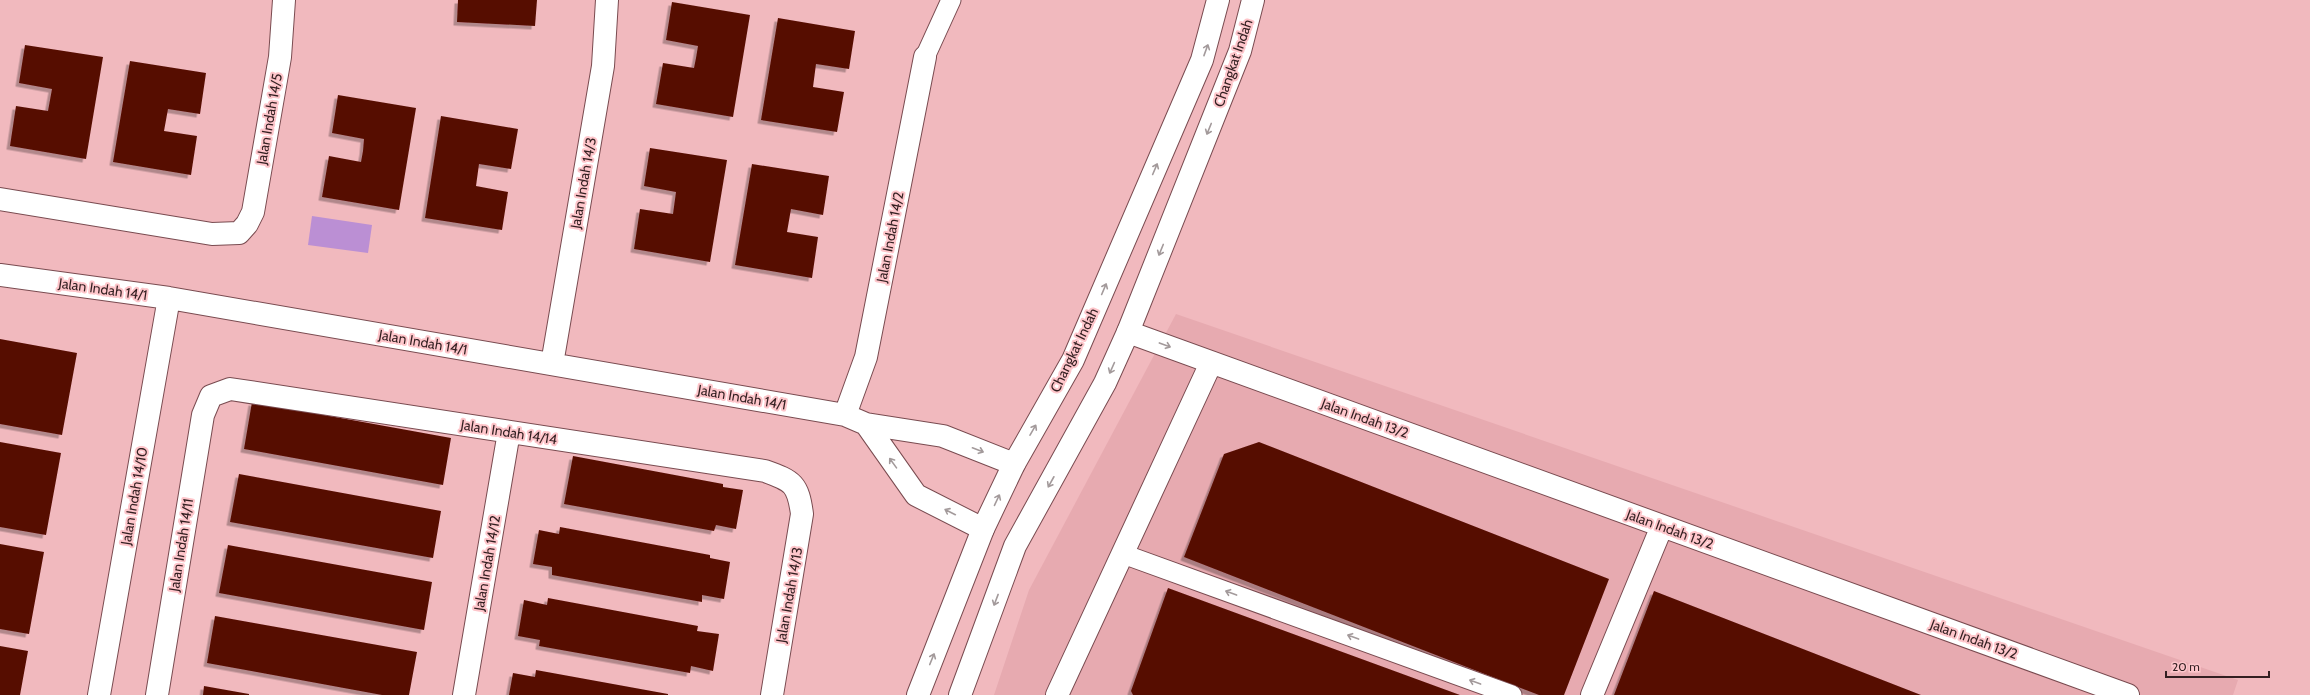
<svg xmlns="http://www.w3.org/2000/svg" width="2310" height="695" viewBox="0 0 2310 695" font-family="Cabin,sans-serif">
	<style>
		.built { fill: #e7aab0 }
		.water { fill: #bb8fd4 }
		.building { fill: #560c01; filter: url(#shadow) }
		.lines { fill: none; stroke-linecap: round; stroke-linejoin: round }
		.lane-casing { stroke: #794b50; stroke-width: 21 }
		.street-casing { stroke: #794b50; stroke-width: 24 }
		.secondary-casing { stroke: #794b50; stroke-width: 24 }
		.lane { stroke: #fff; stroke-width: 19 }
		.street { stroke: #fff; stroke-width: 22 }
		.secondary { stroke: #fff; stroke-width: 22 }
		.oneway { stroke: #a39a9b }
		.labels { text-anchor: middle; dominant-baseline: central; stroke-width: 4; stroke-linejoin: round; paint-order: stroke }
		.street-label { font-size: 14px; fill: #331f21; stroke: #fec6cb }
	</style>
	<defs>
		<filter id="shadow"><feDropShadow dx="-3.5" dy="3.5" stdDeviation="0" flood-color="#0004"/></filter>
	</defs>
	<rect width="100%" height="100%" fill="#f1b9be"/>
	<path class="built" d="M1176 314 2238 680 2233 695H994L1029 590Z"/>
	<path class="water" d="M312 216 372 225 368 253 308 245Z"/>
	<path class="building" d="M458 0H537L535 26 457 22Z
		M672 2 750 15 733 117 656 104 663 63 694 68 696 58 698 46 666 40Z
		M778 18 855 31 849 69 816 64 813 87 844 92 837 132 761 120Z
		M25 45 103 57 86 159 10 146 16 106 48 111 52 89 19 83Z
		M130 61 206 73 200 114 168 109 164 131 197 136 191 175 113 162Z
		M338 95 416 108 399 210 322 197 329 156 361 162 363 151 364 139 332 133Z
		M441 116 518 129 511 169 479 164 476 186 508 192 502 230 425 218Z
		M650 148 727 160 710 262 634 249 640 209 673 214 676 192 644 186Z
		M752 164 829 176 823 215 791 209 787 232 818 237 812 278 735 265Z
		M0 339 77 353 62 435 0 424Z
		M252 402 451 438 443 485 244 449Z
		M0 442 61 453 46 535 0 527Z
		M1259 442 1609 579 1564 695H1539L1184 557 1224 454Z
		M573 456 723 484V487L743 490 736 529 716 525 714 531 564 504Z
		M239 474 441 511 433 558 230 522Z
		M560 527 710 555V558L730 562 724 599 702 595V602L552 575V567L533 564 539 530 559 534Z
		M0 544 44 552 29 634 0 629Z
		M228 545 432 582 424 630 219 593Z
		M1168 588 1460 695H1133L1131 691Z
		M1654 591 1921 695H1614Z
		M548 598 698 626 697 631 719 634 713 671 691 666 690 673 539 646 540 640 518 636 524 600 547 605Z
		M215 616 417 652 409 695H382L207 663Z
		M0 646 28 651 20 695H0Z
		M536 670 668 694V695H509L513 673 535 677Z
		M204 686 249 694V695H203Z"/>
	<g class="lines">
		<g class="lane-casing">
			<path id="lane" d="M925 57 951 0
				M1123 554 1512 695"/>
		</g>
		<g class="street-casing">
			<path id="street" d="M0 199 212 234 239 233 247 224 253 212 280 57 284 0
				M0 275 169 298 845 415 866 424 943 436 1014 464
				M1128 332 2128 695
				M552 364 603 66 607 0
				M845 415 866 357 925 57
				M866 424 916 495 983 529
				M99 695 169 298
				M157 695 203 415 211 396 230 389 765 471C793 481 798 484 802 514L772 695
				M464 695 509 432
				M1057 695 1211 363
				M1592 695 1662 526"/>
		</g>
		<g class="secondary-casing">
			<path id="secondary" d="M918 695 983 529 1014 464 1073 360 1202 60 1218 0
				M960 695 1015 546 1105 383 1128 332 1240 51 1253 0"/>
		</g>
		<use href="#lane" class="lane"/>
		<use href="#street" class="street"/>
		<use href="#secondary" class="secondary"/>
	</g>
	<defs><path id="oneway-shaft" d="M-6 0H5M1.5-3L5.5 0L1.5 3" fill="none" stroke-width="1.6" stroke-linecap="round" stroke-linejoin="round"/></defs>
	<g class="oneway">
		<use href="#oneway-shaft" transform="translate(1206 50) rotate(-70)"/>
		<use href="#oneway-shaft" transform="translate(1209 129) rotate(112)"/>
		<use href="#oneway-shaft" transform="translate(1155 169) rotate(-67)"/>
		<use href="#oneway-shaft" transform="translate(1161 250) rotate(112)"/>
		<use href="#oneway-shaft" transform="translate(1104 289) rotate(-67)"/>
		<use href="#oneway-shaft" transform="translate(1165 345) rotate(20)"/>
		<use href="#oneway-shaft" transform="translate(1112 368) rotate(114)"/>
		<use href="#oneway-shaft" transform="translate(1033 430) rotate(-60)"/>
		<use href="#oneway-shaft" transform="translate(978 450) rotate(21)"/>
		<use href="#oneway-shaft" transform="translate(893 463) rotate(-126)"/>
		<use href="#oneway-shaft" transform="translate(1051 482) rotate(119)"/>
		<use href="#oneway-shaft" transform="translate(997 500) rotate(-65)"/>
		<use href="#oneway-shaft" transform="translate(950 512) rotate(-153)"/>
		<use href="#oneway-shaft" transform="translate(1231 593) rotate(-160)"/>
		<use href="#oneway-shaft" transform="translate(996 600) rotate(111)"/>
		<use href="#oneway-shaft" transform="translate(1353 637) rotate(-160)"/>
		<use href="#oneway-shaft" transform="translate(932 659) rotate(-68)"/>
		<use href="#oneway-shaft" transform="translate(1475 682) rotate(-160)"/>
	</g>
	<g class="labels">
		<g class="street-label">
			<text transform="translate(1233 63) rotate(-71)">Changkat Indah</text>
			<text transform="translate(269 119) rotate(-80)">Jalan Indah 14/5</text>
			<text transform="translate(583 183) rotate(-80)">Jalan Indah 14/3</text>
			<text transform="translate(890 237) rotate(-79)">Jalan Indah 14/2</text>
			<text transform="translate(103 289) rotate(8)">Jalan Indah 14/1</text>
			<text transform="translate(423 342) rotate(10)">Jalan Indah 14/1</text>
			<text transform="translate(1074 350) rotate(-64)">Changkat Indah</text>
			<text transform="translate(742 397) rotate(10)">Jalan Indah 14/1</text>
			<text transform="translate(1365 418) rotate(20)">Jalan Indah 13/2</text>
			<text transform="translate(509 432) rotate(9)">Jalan Indah 14/14</text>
			<text transform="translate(134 496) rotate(-80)">Jalan Indah 14/10</text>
			<text transform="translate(1670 529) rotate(20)">Jalan Indah 13/2</text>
			<text transform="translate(181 545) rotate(-81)">Jalan Indah 14/11</text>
			<text transform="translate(487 563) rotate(-80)">Jalan Indah 14/12</text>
			<text transform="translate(789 595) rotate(-80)">Jalan Indah 14/13</text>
			<text transform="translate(1974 639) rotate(20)">Jalan Indah 13/2</text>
		</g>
	</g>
	<path d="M2166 671v6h103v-6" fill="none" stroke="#331f21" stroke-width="2"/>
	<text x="2172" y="671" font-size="12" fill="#331f21" stroke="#fec6cb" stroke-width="3" paint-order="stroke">20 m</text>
</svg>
